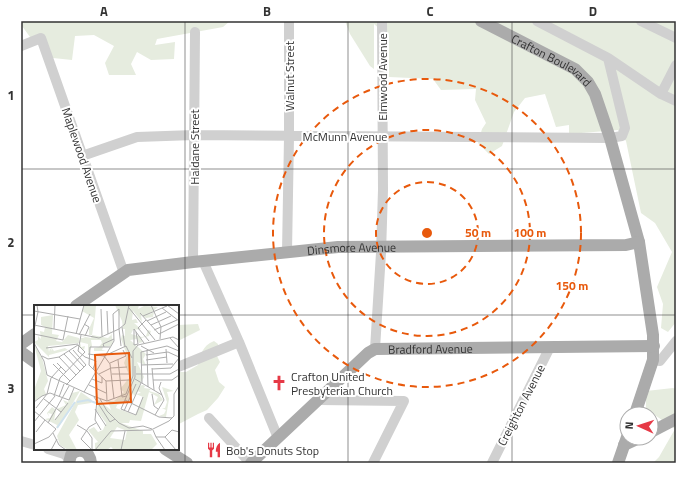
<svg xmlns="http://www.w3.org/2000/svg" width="697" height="484" viewBox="0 0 697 484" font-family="'Titillium Web',sans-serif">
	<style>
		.green { fill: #e6ecdf }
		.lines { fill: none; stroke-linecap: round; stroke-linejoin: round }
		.minor { stroke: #d0d0d0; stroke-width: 10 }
		.major { stroke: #ababab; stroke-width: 12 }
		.grid { fill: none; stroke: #333; stroke-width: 1; stroke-opacity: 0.55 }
		.ring { fill: none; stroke: #e8590c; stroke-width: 2; stroke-dasharray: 7 5 }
		.labels { text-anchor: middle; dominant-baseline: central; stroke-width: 4; stroke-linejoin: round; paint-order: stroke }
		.street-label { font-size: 12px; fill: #333; stroke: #fff }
		.poi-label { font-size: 12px; fill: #333; stroke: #fff; text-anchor: start }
		.inset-river { fill: none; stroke: #cfe2ee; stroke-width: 2 }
		.inset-road { fill: none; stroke: #adadad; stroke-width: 1 }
		.view { fill: #e8590c; fill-opacity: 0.15; stroke: #e8590c; stroke-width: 2 }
		.inset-edge { fill: none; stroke: #333; stroke-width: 2 }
		.centre { fill: #e8590c; stroke: #fff; stroke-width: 2 }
		.ring-label { font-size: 12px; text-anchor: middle; font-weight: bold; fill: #e8590c; stroke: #fff; stroke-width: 4; stroke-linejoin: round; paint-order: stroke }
		.neatline { fill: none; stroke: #333; stroke-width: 1.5 }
		.grid-label { font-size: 13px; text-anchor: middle; font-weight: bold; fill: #333 }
	</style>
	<rect width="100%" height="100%" fill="#fff"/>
	<path class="green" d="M21 21H230L223 27 157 39 155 45 175 42 174 59 151 60 137 52 131 64 136 75H109L105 63 114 46 94 35 75 36 72 60 53 58 30 37 22 26 21 27Z
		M345 21H676L675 44 676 45V322L668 332 661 328 663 304 657 287 672 252 655 223 641 213 626 141 618 130 569 134V125L556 127 545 94 525 98 514 112 502 146 489 154 478 143 482 129 486 123 475 100 476 89 441 90 433 79 389 77V37L374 24V69L370 66 350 34Z
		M198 324 200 330 178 341V325Z
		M214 341 218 344 217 356 220 362 215 370 219 382 225 387 218 398 207 410 198 414 179 424 178 372H186L198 365C201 354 202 346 214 341Z
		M673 388 676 389V463H653L659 457 675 429 646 409V391Z"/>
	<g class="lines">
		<path class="minor" d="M537 21 608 58 661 94 676 101
			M641 21 676 38
			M21 46 41 38 124 273
			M661 94 676 65
			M82 156 137 137 194 135 610 138 622 136 625 128 608 58
			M287 252 289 137V21
			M203 261 239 342 278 438
			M193 262 195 32
			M375 349 381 253 383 190 382 21
			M653 360 660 361 676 341
			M178 367 239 342
			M319 400 404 401 373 463
			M209 418 250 463
			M21 441 35 445
			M48 449 64 454 69 458
			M492 463 550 347"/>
		<g class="major">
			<path id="s1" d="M481 21 575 69 588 82 595 94 610 138 639 242 653 335V360L635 414"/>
			<path id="s2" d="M76 306 128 270 193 262 338 247 626 245 639 242"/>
			<path d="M21 344 35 334"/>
			<path d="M21 352 35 362"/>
			<path d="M651 432 676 419"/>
			<path d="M624 445 639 438"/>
			<path d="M165 449 187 463"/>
			<path d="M69 463 71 455C79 447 90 451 91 463"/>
			<path id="s3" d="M251 463 368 353 375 349 654 346"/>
			<path d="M618 463 627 437"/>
		</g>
	</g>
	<path class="grid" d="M185 21V463M348 21V463M512 21V463M21 169H676M21 315H35M178 315H676"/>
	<g class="ring">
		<circle cx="427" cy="233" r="51"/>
		<circle cx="427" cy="233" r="103"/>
		<circle cx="427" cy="233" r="154"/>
	</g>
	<defs>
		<g id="church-bare" transform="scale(1.2)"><path d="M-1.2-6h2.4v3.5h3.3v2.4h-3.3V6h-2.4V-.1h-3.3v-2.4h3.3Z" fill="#e63946" stroke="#fff" stroke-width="2.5" paint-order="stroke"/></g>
		<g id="restaurant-bare" transform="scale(1.2)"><path d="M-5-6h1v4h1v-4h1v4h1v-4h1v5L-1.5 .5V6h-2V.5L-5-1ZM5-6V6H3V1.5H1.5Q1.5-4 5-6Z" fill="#e63946" stroke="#fff" stroke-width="2.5" paint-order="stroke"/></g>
	</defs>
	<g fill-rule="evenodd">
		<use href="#church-bare" x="279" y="383"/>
		<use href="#restaurant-bare" x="214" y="450"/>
	</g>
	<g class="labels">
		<g class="street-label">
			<text stroke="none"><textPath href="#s1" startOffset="81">Crafton Boulevard</textPath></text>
			<text transform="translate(289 76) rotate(-90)">Walnut Street</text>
			<text transform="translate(382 77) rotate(-90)">Elmwood Avenue</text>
			<text x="345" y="136">McMunn Avenue</text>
			<text transform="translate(194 147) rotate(-90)">Haldane Street</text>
			<text transform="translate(82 155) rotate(71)">Maplewood Avenue</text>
			<text stroke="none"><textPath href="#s2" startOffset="288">Dinsmore Avenue</textPath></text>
			<text stroke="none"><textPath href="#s3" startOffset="224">Bradford Avenue</textPath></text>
			<text transform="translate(521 405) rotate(-63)">Creighton Avenue</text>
		</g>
		<g class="poi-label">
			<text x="291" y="376">Crafton United<tspan x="291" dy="14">Presbyterian Church</tspan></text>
			<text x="226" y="450">Bob's Donuts Stop</text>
		</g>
	</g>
	<g transform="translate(34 305)">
		<rect width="145" height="145" fill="#fff"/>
		<path d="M50 0H62L61 12 58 30H55V24L60 13 48 6ZM81 0H105L104 4 110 1 124 2 114 10 120 7 119 12 112 13 107 10 108 17 99 6 98 15 102 14 104 18H100L107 24 99 25 97 29 108 32 112 31 114 25 117 26 115 31 107 33 109 37 105 38 103 34 96 35 112 49 109 54 112 60 103 57 110 72 105 81 109 80 111 81 110 83 117 84 115 86 125 89 129 95 120 100 124 92 115 87 107 116 96 115 95 118H87L109 126V129H117L123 139 117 145H80L77 142 73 145H61V138L64 137 54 125 60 122 64 127 69 125 72 118 63 106 64 95 77 105 74 96H80L90 87 86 84 96 72 90 58 93 50 87 34 88 30 91 31V24H89L88 16ZM104 86 107 88 102 89 109 92 101 110 82 103 83 100 99 95 97 94 99 88 100 91ZM83 122 93 126 91 135 76 133ZM19 10 18 29 25 30 22 36 28 37 34 30 45 33V38L14 41 15 47 16 43 18 46 17 42 20 46 31 43 34 45 15 50V52L0 37 4 35V31L7 34 6 26 10 27 11 22 7 20V12ZM76 22 79 37 77 41 69 42 68 45 72 46H60V43L65 42 68 38 67 35H57L58 41 54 49V39L46 37 47 42 51 41 50 45 45 41 47 33H51L47 31 57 33 56 36 58 30 74 33 77 30ZM0 39 8 53 14 76 10 84 12 89 0 96V85L7 66ZM128 82 140 86 133 87 135 94 132 112 125 111 130 109 132 105 128 103H131L133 97ZM46 86 26 120 22 123 23 120 11 114 16 113 18 109 14 108 15 112 13 108 18 102 22 105 20 115 27 108 23 104 32 100 29 95 34 97 38 88ZM47 87 58 95 57 98 44 100 41 107 45 115 35 130 43 145H34L26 140 23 131Z" fill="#e6ecdf" fill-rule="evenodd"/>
		<path class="inset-river" d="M43 97 54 95 62 98M23 123 41 97"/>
		<path class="inset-road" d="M117 0 127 22 126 34M133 0 145 9M95 3 121 35M128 3 145 16M67 4 68 31M85 4 79 9 80 36 50 87 59 91 73 96 92 89 99 71V46L104 40 139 32 145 35M0 6 46 14M73 6 74 29M106 8 125 29 145 19M109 11 133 1M112 15 104 23 115 36M113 16 132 7M50 19 55 22 51 31M0 20 65 33 85 24V4M117 20 137 11M88 22 91 42M20 24 21 0M100 24V40L104 39M100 24 110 38M0 25 4 7 3 0M120 25 143 15M102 27 104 39M0 29 29 35 34 11M42 29 50 0M45 30 56 9M47 30 44 46 51 52 62 56M136 33 145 43M0 38 10 56 13 70 50 87M87 41 85 24 91 19 95 0M107 41 120 48M70 42 69 39 80 34M12 43 44 39M132 44 133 58M113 45 114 82M35 46 50 62M30 49 46 66M54 49 70 51 92 41 98 53M112 50 134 47 145 52M8 51 14 54 25 52 44 40 51 47M70 51 76 59 80 94M25 52 42 70M84 55 88 92 93 91M112 55 133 52M62 56 59 64 72 76 73 96M23 58 32 67M76 58 92 51 89 45M19 59 36 76M107 60 139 59M101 61V72L87 104 102 110 109 92M77 63 93 62M118 63 120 85M59 64 55 60 56 42H76M118 64 137 63 145 53M65 69 77 63M78 69H96M102 69H136L145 64M58 74 68 78V72M101 74 128 90M119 75H138L145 70M72 76 95 75M108 78 107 47 133 41 145 46M32 80 52 60 39 45M55 80 72 88M118 89 120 101 124 104M20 91 26 73 51 47M25 92 30 79M60 92 76 117 81 114M10 94 27 107M66 94 73 106 85 118 95 123 109 121 118 124M63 95 61 115 67 125M91 95 125 112 138 113M0 97 8 91 16 88 35 95 40 83M2 103 13 89 17 73 27 62M61 104 72 121M0 106 22 124M90 106 102 79M94 107 107 78M121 110 130 95 125 83 127 77M21 115 34 98M0 117 21 91M14 118 35 81M43 120 53 126 58 133V144M119 125 122 132H131L142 145M2 127 11 115M19 128 25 140 32 145M122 132 131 145M131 132 138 125 145 127M0 139 15 132 22 124M17 145 23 134M58 145 47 134 55 122 62 118M61 145 77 126 117 125 135 116 140 111V89L145 81M87 145 91 126"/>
		<path class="view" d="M95 48 97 97 63 99 61 50Z"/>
		<rect width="145" height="145" class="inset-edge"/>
	</g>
	<circle cx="427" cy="233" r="6" class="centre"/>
	<g class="ring-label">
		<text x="478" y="237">50 m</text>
		<text x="530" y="237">100 m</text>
		<text x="572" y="290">150 m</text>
	</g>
	<rect width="697" height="484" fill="none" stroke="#ffffff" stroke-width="44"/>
	<g transform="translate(639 426) rotate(273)"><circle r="19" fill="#ffffff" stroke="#adadad"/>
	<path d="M0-3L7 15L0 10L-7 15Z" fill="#e63946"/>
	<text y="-6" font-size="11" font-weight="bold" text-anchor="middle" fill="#333333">N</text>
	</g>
	<rect x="22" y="22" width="653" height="440" class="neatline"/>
	<g class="grid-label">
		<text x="104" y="16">A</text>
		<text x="267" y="16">B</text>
		<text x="430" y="16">C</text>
		<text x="593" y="16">D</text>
		<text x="11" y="100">1</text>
		<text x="11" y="247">2</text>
		<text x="11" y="393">3</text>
	</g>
</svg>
